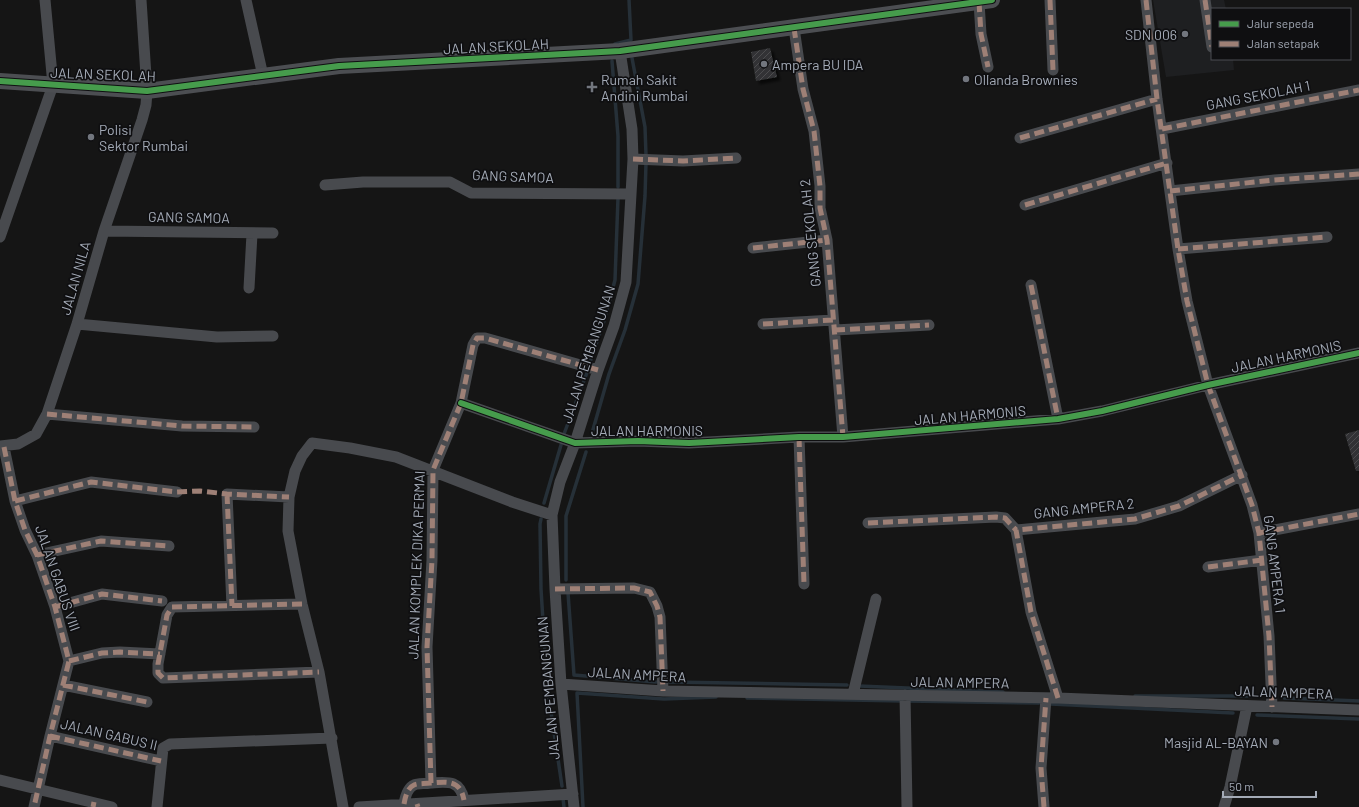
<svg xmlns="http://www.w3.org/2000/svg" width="1359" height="807" viewBox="0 0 1359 807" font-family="Barlow,sans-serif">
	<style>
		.built { fill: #1e1f21 }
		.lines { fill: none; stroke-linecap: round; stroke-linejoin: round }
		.stream { stroke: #263038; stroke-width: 3.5 }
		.building { fill: url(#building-hatch); filter: url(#shadow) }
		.street { stroke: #484a4e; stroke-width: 11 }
		.secondary { stroke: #4c4e52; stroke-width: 16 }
		.quiet { stroke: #9e8076; stroke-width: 5; stroke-dasharray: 10 5; stroke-linecap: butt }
		.cycleway-casing { stroke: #0f0f11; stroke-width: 8 }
		.cycleway { stroke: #469c4c; stroke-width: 6 }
		.poi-dot { fill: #72767e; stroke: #0f0f11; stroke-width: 1.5 }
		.labels { text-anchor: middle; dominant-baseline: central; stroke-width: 3.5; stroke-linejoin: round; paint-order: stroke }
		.poi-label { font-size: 14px; fill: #a4abb7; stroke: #0f0f11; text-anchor: start }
		.street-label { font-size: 14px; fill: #a4abb7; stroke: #0f0f11 }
	</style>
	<defs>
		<pattern id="building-hatch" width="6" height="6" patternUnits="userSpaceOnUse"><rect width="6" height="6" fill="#323334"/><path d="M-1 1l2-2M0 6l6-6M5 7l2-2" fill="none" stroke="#4d4e4f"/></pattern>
		<filter id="shadow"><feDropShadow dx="3.5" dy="3.5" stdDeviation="1" flood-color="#0009"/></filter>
	</defs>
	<rect width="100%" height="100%" fill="#151515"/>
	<path class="built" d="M1153 0H1224L1226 9H1212V59H1233L1234 70 1166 77Z"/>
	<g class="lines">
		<path class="stream" d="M615 44 631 40 629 0
			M632 58 645 127 646 155
			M612 61 618 136V187
			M589 365 604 321 615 280 618 198
			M592 433 609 374 625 330 638 284 645 196 646 163
			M564 434 588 370
			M544 503 561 445
			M541 519 540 524 541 589 547 685 562 786
			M566 580V516L586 452
			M568 593 574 675 656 682
			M669 682 847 685
			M859 686 1003 692
			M1135 696H1260
			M747 698 902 701
			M1284 698 1359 701
			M908 701 1039 703
			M1051 704 1233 713
			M1257 715 1359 719
			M563 798 564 807
			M583 807 577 693 664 699 716 697"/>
	</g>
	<path class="building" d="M770 48 777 77 756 81 751 52Z
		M1359 430V471H1356L1345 434Z"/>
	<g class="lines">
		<path class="street" d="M246 0 263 76
			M1050 0 1053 70
			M1146 0 1157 99 1178 249 1187 301 1208 385 1252 505 1259 533 1269 636 1272 707
			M1205 0 1212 47
			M979 2 981 34 988 67
			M794 28 803 89 814 131 820 186V208L827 240 843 437
			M1162 129 1359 90
			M1020 138 1157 99
			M633 159 683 161 736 158
			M325 185 363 182H450L471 193 631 194
			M1170 191 1274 180 1359 174
			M1025 205 1167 163
			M104 231 273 233
			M0 237 53 85 45 0
			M753 248 827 240
			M1178 249 1327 237
			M1031 285 1058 419
			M249 288 252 234
			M77 324 217 337 273 336
			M763 324 833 320
			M835 330 929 325
			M461 403 575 443 638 441 689 443 799 437H843L1058 419 1102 411 1208 385 1359 353
			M47 414 182 426 254 427
			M799 437 804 584
			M0 446 18 444 36 434 47 414 77 324 104 231 142 120 146 105 147 91 141 0
			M4 447 15 501 25 530 37 555 55 607 69 661 50 736 34 807
			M15 501 91 482 177 492
			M868 523 996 517 1005 518 1016 530
			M1259 533 1359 514
			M37 555 101 541 169 546
			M1208 567 1262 560
			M555 589 634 588 650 592 657 606 660 617 663 691
			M302 604 172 607 167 615 158 664V673L163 678 319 672
			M232 606 227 494 289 497
			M55 607 102 594 162 601
			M69 661 102 653 120 652 160 654
			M561 684 663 691 1058 698 1359 710
			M63 685 147 702
			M853 694 876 599
			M905 695 907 807
			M1058 698 1031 612 1016 530 1135 519 1179 506 1242 475
			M50 736 161 761
			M0 780 112 807
			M431 783 427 647 432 560 433 470 461 403 473 345 477 338H485L598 370
			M404 804C405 798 407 788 414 785 418 783 425 784 430 783 447 782 460 779 464 800
			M157 807 163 748 170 744 332 738
			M343 807 319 672 302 604 288 531 289 497 295 471 302 456 312 443 350 448 396 457 512 502 552 515
			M359 807 573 794
			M574 807 561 684 555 589 552 515 560 482 575 443 598 370 614 326 626 282 633 159 632 129 620 51
			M1044 807 1041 768 1046 698
			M1224 807 1230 787 1247 706"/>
		<path class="secondary" d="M0 81 147 91 339 66 620 51 992 0"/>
		<path class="quiet" d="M1050 0 1053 70
			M1146 0 1157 99 1178 249 1187 301 1208 385 1252 505 1259 533 1269 636 1272 707
			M1205 0 1212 47
			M979 2 981 34 988 67
			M794 28 803 89 814 131 820 186V208L827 240 843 437
			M1162 129 1359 90
			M1020 138 1157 99
			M633 159 683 161 736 158
			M1170 191 1274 180 1359 174
			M1025 205 1167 163
			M753 248 827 240
			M1178 249 1327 237
			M1031 285 1058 419
			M763 324 833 320
			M835 330 929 325
			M47 414 182 426 254 427
			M799 437 804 584
			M4 447 15 501 25 530 37 555 55 607 69 661 50 736 34 807
			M227 494 232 606
			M15 501 91 482 177 492 200 491 227 494 289 497
			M868 523 996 517 1005 518 1016 530
			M1259 533 1359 514
			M37 555 101 541 169 546
			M1208 567 1262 560
			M555 589 634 588 650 592 657 606 660 617 663 691
			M302 604 172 607 167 615 158 664V673L163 678 319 672
			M55 607 102 594 162 601
			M69 661 102 653 120 652 160 654
			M63 685 147 702
			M1058 698 1031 612 1016 530 1135 519 1179 506 1242 475
			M50 736 161 761
			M431 783 427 647 432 560 433 470 461 403 473 345 477 338H485L598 370
			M404 804C405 798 407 788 414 785 418 783 425 784 430 783 447 782 460 779 464 800
			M417 804 418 807
			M93 807 94 802
			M1044 807 1041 768 1046 698"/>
		<g class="cycleway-casing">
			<path id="cycleway" d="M0 81 147 91 339 66 620 51 992 0
				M461 403 575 443 638 441 689 443 799 437H843L1058 419 1102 411 1208 385 1359 353"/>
		</g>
		<use href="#cycleway" class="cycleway"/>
	</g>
	<g class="poi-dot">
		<circle cx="1185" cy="34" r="4"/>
		<circle cx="764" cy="64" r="4"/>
		<circle cx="966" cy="79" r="4"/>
		<path d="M590 81h4v4h4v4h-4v4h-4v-4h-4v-4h4z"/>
		<circle cx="91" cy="137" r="4"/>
		<circle cx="1276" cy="742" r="4"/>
	</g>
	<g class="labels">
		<g class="poi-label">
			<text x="1177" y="34" text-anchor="end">SDN 006</text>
			<text x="772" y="64">Ampera BU IDA</text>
			<text x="601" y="79">Rumah Sakit<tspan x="601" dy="16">Andini Rumbai</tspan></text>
			<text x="974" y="79">Ollanda Brownies</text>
			<text x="99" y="129">Polisi<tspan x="99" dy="16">Sektor Rumbai</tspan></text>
			<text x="1268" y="742" text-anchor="end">Masjid AL-BAYAN</text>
		</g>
		<g class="street-label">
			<text transform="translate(496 46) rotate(-3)">JALAN SEKOLAH</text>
			<text transform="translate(103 74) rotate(2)">JALAN SEKOLAH</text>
			<text transform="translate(1258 95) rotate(-11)">GANG SEKOLAH 1</text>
			<text transform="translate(513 176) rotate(2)">GANG SAMOA</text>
			<text transform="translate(189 217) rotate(1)">GANG SAMOA</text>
			<text transform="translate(810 233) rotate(-96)">GANG SEKOLAH 2</text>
			<text transform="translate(75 278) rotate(-74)">JALAN NILA</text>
			<text transform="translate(588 354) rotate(-72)">JALAN PEMBANGUNAN</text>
			<text transform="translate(1286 356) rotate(-12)">JALAN HARMONIS</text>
			<text transform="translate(970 415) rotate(-5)">JALAN HARMONIS</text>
			<text x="647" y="430">JALAN HARMONIS</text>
			<text transform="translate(1084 508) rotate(-6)">GANG AMPERA 2</text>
			<text transform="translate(1275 564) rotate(83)">GANG AMPERA 1</text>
			<text transform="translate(416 565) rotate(-88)">JALAN KOMPLEK DIKA PERMAI</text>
			<text transform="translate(58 578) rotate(71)">JALAN GABUS VIII</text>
			<text transform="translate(637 674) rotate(3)">JALAN AMPERA</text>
			<text transform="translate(960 682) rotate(1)">JALAN AMPERA</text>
			<text transform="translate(548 688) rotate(-95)">JALAN PEMBANGUNAN</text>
			<text transform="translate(1284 692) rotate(2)">JALAN AMPERA</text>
			<text transform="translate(109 734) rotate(13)">JALAN GABUS II</text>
		</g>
	</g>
	<rect x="1211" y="8" width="140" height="52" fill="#0f0f11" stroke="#4b4d53"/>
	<rect x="1219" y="21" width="20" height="6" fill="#469c4c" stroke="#4b4d53"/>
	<text x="1247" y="28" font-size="12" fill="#a4abb7">Jalur sepeda</text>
	<rect x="1219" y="41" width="20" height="6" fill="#9e8076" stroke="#4b4d53"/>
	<text x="1247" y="48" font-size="12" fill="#a4abb7">Jalan setapak</text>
	<path d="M1223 791v6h93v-6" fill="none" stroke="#a4abb7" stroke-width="2"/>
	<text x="1229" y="791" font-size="12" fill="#a4abb7" stroke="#0f0f11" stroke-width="3" paint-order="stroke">50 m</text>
</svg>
